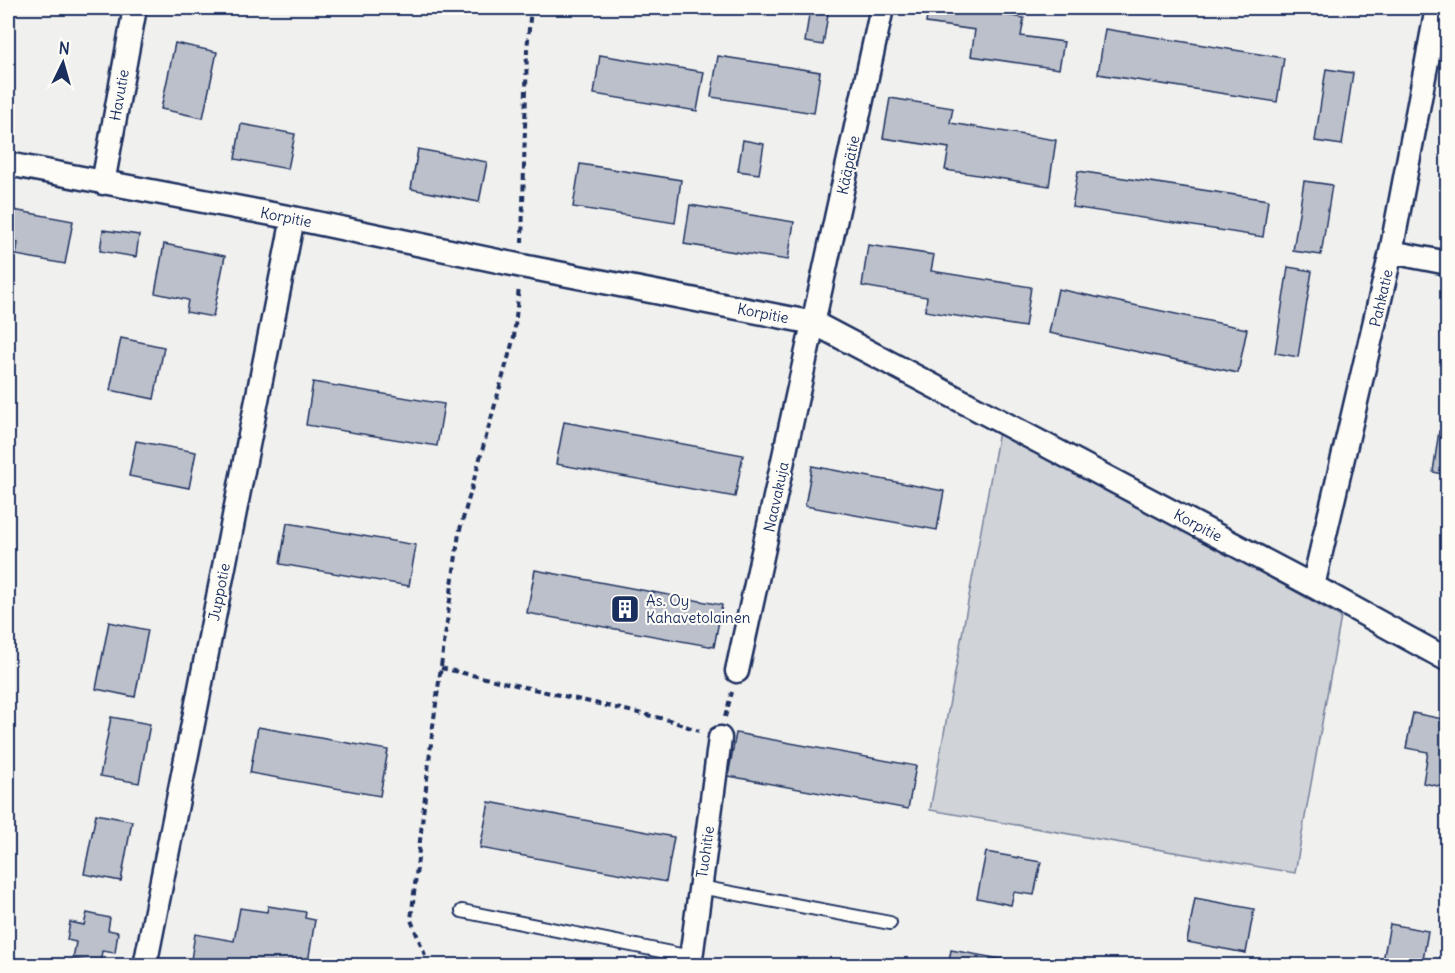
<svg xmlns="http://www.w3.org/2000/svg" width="1455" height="973" viewBox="0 0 1455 973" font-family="Delius,sans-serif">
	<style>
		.green { fill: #d0d3d8; stroke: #76819b; stroke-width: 1.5 }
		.building { fill: #bbc0ca; stroke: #1b2f5e; stroke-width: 1.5 }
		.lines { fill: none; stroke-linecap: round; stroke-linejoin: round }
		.service-casing { stroke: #1b2f5e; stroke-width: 16 }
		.minor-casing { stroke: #1b2f5e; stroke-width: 27 }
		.path { stroke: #1b2f5e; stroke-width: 4; stroke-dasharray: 6 4.5; stroke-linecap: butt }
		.service { stroke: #fdfcf7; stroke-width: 12 }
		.minor { stroke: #fdfcf7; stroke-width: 22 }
		.labels { text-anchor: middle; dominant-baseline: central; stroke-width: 4.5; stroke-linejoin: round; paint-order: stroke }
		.street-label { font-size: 15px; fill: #1b2f5e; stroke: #fdfcf7 }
		.poi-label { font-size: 15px; fill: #1b2f5e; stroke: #fdfcf7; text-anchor: start }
	</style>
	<rect width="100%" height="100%" fill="#f0f0ee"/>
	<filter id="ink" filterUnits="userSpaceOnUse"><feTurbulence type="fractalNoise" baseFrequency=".0167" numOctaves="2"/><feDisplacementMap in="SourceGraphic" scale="12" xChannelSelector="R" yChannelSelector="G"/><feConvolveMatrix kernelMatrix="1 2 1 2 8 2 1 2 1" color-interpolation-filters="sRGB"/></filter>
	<g filter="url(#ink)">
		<path class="green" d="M1000 426 1341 617 1295 873 930 810Z"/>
		<path class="building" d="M65 8H93V12Z
			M810 8H829L823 45 805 42Z
			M928 8H981L980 11 1024 18 1021 36 1064 42 1059 69 971 56 975 30 926 23Z
			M1105 29 1284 58 1277 102 1098 74Z
			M175 43 217 52 203 118 161 109Z
			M600 55 704 72 697 111 594 94Z
			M718 56 820 72 814 113 711 97Z
			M1326 69 1353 73 1342 145 1315 141Z
			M890 98 953 108 950 123 1056 140 1049 186 945 170 949 148 883 138Z
			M241 124 295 134 288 169 235 159Z
			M743 140 764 144 759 174 738 171Z
			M418 149 487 162 479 202 411 189Z
			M580 164 681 180 675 223 573 207Z
			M1078 171 1268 200 1263 237 1072 207Z
			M1304 181 1332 185 1321 255 1293 251Z
			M690 205 794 222 788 260 684 244Z
			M8 209 73 221 65 264 16 255 18 243 8 242Z
			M103 230 139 235 136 257 100 251Z
			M164 244 225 256 213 317 186 312 188 300 155 293Z
			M868 245 934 255 931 271 1031 287 1025 327 925 311 927 297 862 286Z
			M1288 267 1312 271 1298 357 1275 353Z
			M1058 289 1247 329 1238 373 1049 333Z
			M121 338 164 347 154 399 110 390Z
			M313 382 444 404 437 446 306 425Z
			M564 422 743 455 735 497 556 464Z
			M1439 431 1448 432V475L1433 472Z
			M136 441 196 452 189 488 129 476Z
			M812 466 944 491 937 530 805 506Z
			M287 523 416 545 409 586 280 564Z
			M535 570 722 605 714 647 527 613Z
			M109 622 148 630 135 697 96 689Z
			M1413 713 1448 720V788L1423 783 1428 752 1406 748Z
			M111 717 150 724 139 783 100 776Z
			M258 727 388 750 380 796 250 773Z
			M736 733 916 766 908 809 728 776Z
			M489 802 674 837 666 882 480 848Z
			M96 814 132 821 121 881 84 874Z
			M986 852 1041 862 1034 895 1014 892 1011 905 977 898Z
			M1195 898 1254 909 1246 953 1187 942Z
			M268 906 306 912 305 918 315 920 308 962 293 960 292 966H190L195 934 234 941 240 908 267 912Z
			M87 913 110 918 108 930 118 932 115 953 102 951 100 964 73 959 76 942 67 940 70 922 84 925Z
			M1390 924 1428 931 1422 966H1382Z
			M951 950 1012 961 1011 966H948Z"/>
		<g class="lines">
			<g class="service-casing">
				<path id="service" d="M700 887 890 923
					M462 911 691 957"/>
			</g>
			<g class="minor-casing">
				<path id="minor" d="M8 164 293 218 522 266 814 323 1313 586 1448 660
					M103 183 135 8
					M1391 252 1448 263
					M1313 586 1391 252 1437 8
					M737 671 882 8
					M145 966 293 218
					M690 966 720 738"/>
			</g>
			<path class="path" d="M522 243 527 50 531 8
				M441 668 669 720 699 731
				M725 717 732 692
				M426 966 425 955 411 920 433 726 459 533 514 337 519 287"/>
			<use href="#service" class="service"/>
			<use href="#minor" class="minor"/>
		</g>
	</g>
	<defs>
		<g id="building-square" transform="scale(1.5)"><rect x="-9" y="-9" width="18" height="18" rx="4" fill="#1b2f5e" stroke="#fdfcf7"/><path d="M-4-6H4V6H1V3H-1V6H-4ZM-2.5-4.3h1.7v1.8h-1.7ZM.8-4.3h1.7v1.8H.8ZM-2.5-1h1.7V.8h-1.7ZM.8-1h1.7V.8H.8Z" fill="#fff"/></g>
	</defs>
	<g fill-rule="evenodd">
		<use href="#building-square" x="625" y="609"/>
	</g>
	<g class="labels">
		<g class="street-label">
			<text transform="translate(119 95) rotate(-80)">Havutie</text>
			<text transform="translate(848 165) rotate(-78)">Kääpätie</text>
			<text transform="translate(286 217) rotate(11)">Korpitie</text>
			<text transform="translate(1381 298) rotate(-77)">Pahkatie</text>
			<text transform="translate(763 313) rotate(11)">Korpitie</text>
			<text transform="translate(776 497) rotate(-78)">Naavakuja</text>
			<text transform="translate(1198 525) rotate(28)">Korpitie</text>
			<text transform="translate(219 592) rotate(-79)">Juppotie</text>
			<text transform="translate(705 852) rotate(-82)">Tuohitie</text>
		</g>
		<g class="poi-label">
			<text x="646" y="600">As. Oy<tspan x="646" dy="17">Kahavetolainen</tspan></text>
		</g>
	</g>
	<rect width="1455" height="973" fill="none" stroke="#fdfcf7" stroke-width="30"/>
	<rect x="15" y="15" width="1425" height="943" fill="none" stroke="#1b2f5e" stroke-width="2" filter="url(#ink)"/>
	<g transform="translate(63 63) rotate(5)" stroke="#fdfcf7" stroke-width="4.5" paint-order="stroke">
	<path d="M0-4.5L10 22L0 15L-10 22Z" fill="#1b2f5e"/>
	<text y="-9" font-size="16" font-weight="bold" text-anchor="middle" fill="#1b2f5e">N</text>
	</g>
</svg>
